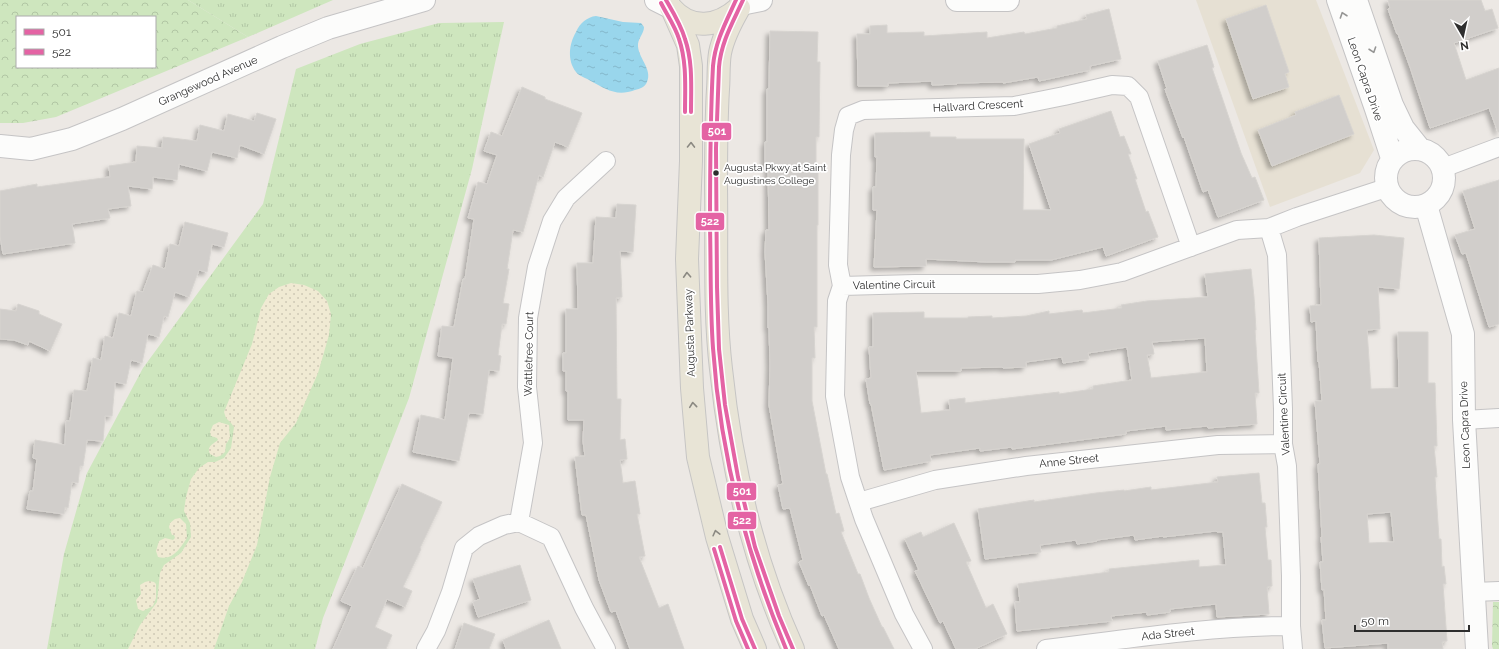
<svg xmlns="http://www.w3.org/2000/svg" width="1499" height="649" viewBox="0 0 1499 649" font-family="Raleway,sans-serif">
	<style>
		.education { fill: #e6e0d3 }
		.grass { fill: url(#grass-tufts) }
		.sand { fill: url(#sand-dots) }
		.park { fill: url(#park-crowns); fill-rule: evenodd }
		.water { fill: url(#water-ripples) }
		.building { fill: #d1cecb; stroke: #d7d4d0; fill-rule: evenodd; filter: url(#shadow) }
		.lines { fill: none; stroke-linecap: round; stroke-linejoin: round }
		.minor-casing { stroke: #c5c4c5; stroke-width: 20 }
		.tertiary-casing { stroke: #c5c4c5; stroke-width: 24 }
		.primary-casing { stroke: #c6c5c4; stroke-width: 24 }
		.minor { stroke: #fcfcfb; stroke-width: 18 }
		.tertiary { stroke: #fcfcfb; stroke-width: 22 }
		.primary { stroke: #e8e4d6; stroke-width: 22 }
		.bus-1-casing { stroke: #fff; stroke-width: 7 }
		.bus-2-casing { stroke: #fff; stroke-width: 7 }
		.bus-1 { stroke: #e463a4; stroke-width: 4 }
		.bus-2 { stroke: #e463a4; stroke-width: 4 }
		.oneway { stroke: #959594 }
		.oneway2 { stroke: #8b8982 }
		.bus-dot { fill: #2e2e2e; stroke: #fff; stroke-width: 1.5 }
		.labels { text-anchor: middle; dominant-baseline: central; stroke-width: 3.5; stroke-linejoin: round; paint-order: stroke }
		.bus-label { font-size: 10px; fill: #2e2e2e; stroke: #fff; text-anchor: start }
		.street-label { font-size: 11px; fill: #2e2e2e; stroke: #fff }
		.line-badge { stroke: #fff; stroke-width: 1.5 }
		.badge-label { font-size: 11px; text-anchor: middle; font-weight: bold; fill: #fff }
	</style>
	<defs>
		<pattern id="grass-tufts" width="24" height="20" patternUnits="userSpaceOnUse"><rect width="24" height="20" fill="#cee6be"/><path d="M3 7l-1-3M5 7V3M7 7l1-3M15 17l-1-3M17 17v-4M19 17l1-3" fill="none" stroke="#b1c6a4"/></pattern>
		<pattern id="sand-dots" width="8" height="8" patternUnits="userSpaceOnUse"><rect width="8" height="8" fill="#f0ead3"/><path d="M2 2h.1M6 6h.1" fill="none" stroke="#cec9b5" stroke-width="1.8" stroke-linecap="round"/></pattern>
		<pattern id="park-crowns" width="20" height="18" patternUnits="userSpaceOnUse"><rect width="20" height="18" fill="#cee6be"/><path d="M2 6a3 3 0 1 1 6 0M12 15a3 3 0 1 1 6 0" fill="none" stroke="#b1c6a4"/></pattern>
		<pattern id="water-ripples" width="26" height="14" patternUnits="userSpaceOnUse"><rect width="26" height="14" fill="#99d6ec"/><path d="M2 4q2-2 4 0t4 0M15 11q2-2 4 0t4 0" fill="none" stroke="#84b8cb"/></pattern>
		<filter id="shadow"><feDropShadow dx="-3.5" dy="3.5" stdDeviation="2" flood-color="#0004"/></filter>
	</defs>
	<rect width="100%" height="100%" fill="#ece8e4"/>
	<path class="education" d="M1196 0H1316L1374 150 1360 173 1270 207Z"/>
	<path class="grass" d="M188 0H333L248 37Z
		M504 22 472 169 409 398 323 618 315 649H47L64 554 87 473 143 368 263 204 296 69 360 44 439 23Z"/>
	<path class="sand" d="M291 283 304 285 318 291 327 301 331 314 329 335 318 373 296 423 280 443 270 477 257 545 242 582 229 606 214 649H128L140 625 157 602 160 573 164 565 181 553 191 537 190 523 184 511 186 497 191 479 199 468 208 462H215L224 458 231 448 234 427 231 423 226 418 224 412 252 344 261 308 269 294 279 287Z
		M219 422 229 425 230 438 226 444 225 452 220 456 216 457 210 454C206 447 213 444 218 440L217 438 211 436 210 432 213 425Z
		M180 518 186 524 187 538C180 548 173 561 158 557L156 551 159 541 165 538 173 540 175 538 174 535H172L169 527 170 523 175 519Z
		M149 581 154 582 156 584V598L153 606 143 611 138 609 136 600 141 594 140 585 145 582Z"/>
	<path class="park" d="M0 0H188L248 37 56 117 23 123H0ZM17 17H155V67H17Z
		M1493 602H1499V649H1493L1492 646Z"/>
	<path class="water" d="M596 16 623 22 641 23 644 27C644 33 639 37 638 44 637 57 653 69 647 82 645 87 640 89 635 90 616 97 606 89 589 80 586 78 579 76 576 72 567 60 569 44 576 32 580 23 587 17 596 16Z"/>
	<path class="building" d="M1388 0H1481L1485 11 1492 9 1498 28 1454 43 1466 80 1499 68V132H1498L1489 108 1430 128 1410 67 1398 34H1397L1388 9 1390 8Z
		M1266 5 1289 72 1285 74 1289 87 1253 99 1226 19Z
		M1109 9 1121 59 1090 66V70L1039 81 1038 77 1003 83V82L957 83V84L932 85V81L888 83V86H858L857 34H870V26L887 25V33L924 32V36L987 32V38L1024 32 1025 34 1057 28V26L1087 19 1086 15Z
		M770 31 818 32 817 62H820L819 137H816V169H818V225H817V327H814L815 358H812V401L826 474H827L836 514 839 513 844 531 841 532 858 574H860L869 598 882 627H883L894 649H839L824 615 822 616 810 585 809 586 799 562 803 560 790 508 783 509 778 485 783 484 769 405 770 365 769 328H768V304L765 252 766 230H769L768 165 765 166V142H767V89H769Z
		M1207 45 1214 67 1212 68 1241 153 1252 178 1255 177 1264 200 1218 217 1208 190 1203 192 1184 137 1183 138 1165 89H1167L1158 61Z
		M522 87 545 97V99L582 113 568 147 555 142 543 177 539 175 523 232 513 230 507 269H509L503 303 509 304 506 324H502L498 355 501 356 499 371 489 370 483 414 469 413 459 461 413 452 421 415 445 420 453 358 438 356 442 326 454 327 463 279H465L474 219 468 218 478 182 487 184 497 155 484 151 491 132 502 136Z
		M1339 95 1354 134 1272 166 1258 130 1296 115 1295 112Z
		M1111 111 1120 137 1124 136 1131 154H1128L1137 179H1135L1146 212 1148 211 1158 237 1106 256 1103 247 1051 260H1015V262H987L926 259V266L874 267 877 210H873V187H876L877 156 875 157V133L930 132V137H956V139H1024L1023 210H1051L1029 144 1060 133 1059 129Z
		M257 113 276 119 264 154 240 145 237 158 212 152 207 171 179 164 177 180 153 177 152 189 128 186 131 206 108 209 110 218 72 224 75 243 3 254 0 236V191L37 184V187L110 177 109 166 136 162 137 146 162 148 163 137 197 141 200 125 224 131 228 114 254 121Z
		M1499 180V324L1489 327 1466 253 1462 254 1455 235 1475 229 1463 191Z
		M617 204 636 205 633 252 620 251 622 297 616 298 617 399H621L620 440 625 439 627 459 620 460 623 483 635 481 640 514H637L645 556 639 557 659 608 668 604 684 649H630L616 611 611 612 599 580 586 515H582L575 457 585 456 583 441 584 420H568V391H566V371H563V353H566V309H578L577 263H593L596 217 616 218Z
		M185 222 228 233 224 247 212 244 207 272 199 270 189 297 175 292 168 317 164 316 159 337 148 334 142 363 131 360 126 384 115 382 112 416H105L103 441 87 440 83 466H80L78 483 72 482 68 508 65 507 64 514 27 509 30 491H33L37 459 33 458 35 440 65 445 66 421H70L74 390 87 391 93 358 101 360 105 336 113 338 119 313 131 316 137 291 143 292 153 265 165 269 170 244 179 246Z
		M1374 235 1404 238 1399 289 1378 287 1380 329 1367 330 1371 389 1399 388 1398 332H1428V383H1435L1437 446H1434L1437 477H1435L1439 539H1441L1442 567 1444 566 1446 584H1443L1447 641 1442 642 1443 649H1388V643L1325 648 1322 620H1326L1324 589 1322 590 1320 562H1323L1321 537H1322L1318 464H1320L1315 401H1322L1319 362H1318L1316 321 1311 322 1310 306 1321 305 1319 238ZM1391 512 1394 542 1369 543 1367 514Z
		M1251 269 1254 297 1256 330H1255L1259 393H1255L1257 424 1208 428 1207 426 1166 430V426L1126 431V434L1012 449V447L980 451V448L930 455 931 461 884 470 871 404H870L866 379 871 378 869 347H873V313L924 312V318H968V317L992 316V318L1026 316 1049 311V314L1082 310 1083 313 1122 308 1121 305 1147 301 1208 297 1205 274ZM1205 338 1207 372 1151 378 1147 355 1154 354 1152 342ZM1127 347 1132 380 1093 386V389L1059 394V392L965 403V398L949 400 950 410 921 413 916 371H961V368L1002 367 1003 368 1026 367V362L1062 357 1063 363 1089 359 1088 353Z
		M18 304 39 311V314L62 324 50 351 29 341 28 345 14 340 0 339V309L16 311Z
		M1259 473 1262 503H1265L1267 527H1265L1268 560H1271L1272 586 1267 587 1269 614 1217 617 1216 604 1170 609V612L1147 615V612L1111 616 1112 621 1017 631 1015 602H1020L1018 584 1109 572V569L1199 560V567L1226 565 1223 532H1217L1216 531 1163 537V536L1135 540 1134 535 1097 540V541L1077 544 1076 540 1040 545 1041 552 985 559 978 509 1034 500V502L1096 493 1124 490V491L1151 487V490L1218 482 1217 477Z
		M402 484 442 502 420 548 421 549 403 587 412 591 405 607 387 599 375 627 392 635 386 649H333L352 606 341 601 358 566 363 568Z
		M954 523 971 561 966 562 986 608 993 604 1007 634 975 649H956L943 621 940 623 915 571 919 570 905 539 921 532 923 537Z
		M520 565 531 600 478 617 473 602 480 599 473 579Z
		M549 620 561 649H506L503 640Z
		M464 623 495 634 489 649H455Z"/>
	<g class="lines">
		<g class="minor-casing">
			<path id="minor" d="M1443 168 1499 147
				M842 286 838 265 841 155 844 130 848 116 863 110 1014 106 1064 96 1112 85 1128 86 1139 97 1191 247
				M1464 420 1499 418
				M859 502 935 480 1026 466 1218 445 1283 444
				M519 522 533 443 527 387 528 318 537 267 552 221 566 198 606 161
				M1474 592 1499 591
				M426 649 436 631 451 592 464 548 479 536 504 525 519 522 551 537 584 608 606 649
				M923 649 904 614 864 519 850 477 835 396 837 301 842 286 915 284H1038L1080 280 1122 272 1237 230 1269 228
				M1046 649C1127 639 1209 626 1291 626
				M1293 649 1291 626V576L1287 466 1283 444V409L1277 255 1269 228 1297 217 1386 188"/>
		</g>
		<g class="tertiary-casing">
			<path id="tertiary" d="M656 0 670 7
				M957 0H1008
				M1338 0 1376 109 1392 158
				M1356 0 1392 105 1403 128 1419 148
				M741 4 761 0
				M0 146 31 149 72 139 122 119 282 47 328 28 424 0
				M1386 178a29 29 0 1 1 58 0a29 29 0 1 1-58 0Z
				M1426 205 1463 334 1464 420 1477 649"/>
		</g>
		<g class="primary-casing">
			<path id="primary" d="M671 8C691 31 718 27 739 8
				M739 8C731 22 723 37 720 53 718 65 719 78 718 89 716 122 716 155 716 188 717 248 714 310 721 369 731 465 753 561 793 649
				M673 11 688 45 691 66V161L687 259 692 388 698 457 717 537 742 619 755 649"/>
		</g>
		<use href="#minor" class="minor"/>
		<use href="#tertiary" class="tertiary"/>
		<use href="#primary" class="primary"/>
		<g class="bus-1-casing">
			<path id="bus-1" d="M666 0C673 12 681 25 685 39 693 62 691 87 691 112
				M743 0C733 22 721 42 719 67L716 148 717 287 719 349 725 405 738 477 755 547 779 616 793 649
				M720 547 742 619 755 649"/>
		</g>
		<g class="bus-2-casing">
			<path id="bus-2" d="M736 0C726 22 715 42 713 66 710 120 710 173 710 227 711 267 710 307 713 348 720 452 746 553 786 649
				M661 3C667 15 675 26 679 39 687 62 685 88 685 112
				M714 549 736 621 748 649"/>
		</g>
		<use href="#bus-1" class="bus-1"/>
		<use href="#bus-2" class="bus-2"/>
	</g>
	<defs><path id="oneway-chevron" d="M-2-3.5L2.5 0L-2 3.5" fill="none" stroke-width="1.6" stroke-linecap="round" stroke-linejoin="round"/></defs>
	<g class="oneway">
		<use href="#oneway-chevron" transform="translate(1343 15) rotate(-109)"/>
		<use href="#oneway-chevron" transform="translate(1373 50) rotate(71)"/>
	</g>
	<g class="oneway2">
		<use href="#oneway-chevron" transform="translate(691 145) rotate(-89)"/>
		<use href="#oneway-chevron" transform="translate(687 275) rotate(-93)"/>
		<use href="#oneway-chevron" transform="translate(693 405) rotate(-96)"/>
		<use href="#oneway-chevron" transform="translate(716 533) rotate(-104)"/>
	</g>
	<circle class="bus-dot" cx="716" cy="173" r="3.5"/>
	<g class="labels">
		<g class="bus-label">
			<text x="724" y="167">Augusta Pkwy at Saint<tspan x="724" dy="13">Augustines College</tspan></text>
		</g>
		<g class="street-label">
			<text transform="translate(1365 79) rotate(71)">Leon Capra Drive</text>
			<text transform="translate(208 81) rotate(-24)">Grangewood Avenue</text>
			<text transform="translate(978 106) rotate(-3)">Hallvard Crescent</text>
			<text transform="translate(894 285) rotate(-1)">Valentine Circuit</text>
			<text transform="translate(690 333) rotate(-92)">Augusta Parkway</text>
			<text transform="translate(529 354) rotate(-89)">Wattletree Court</text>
			<text transform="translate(1284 414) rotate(-93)">Valentine Circuit</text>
			<text transform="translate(1465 425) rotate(-92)">Leon Capra Drive</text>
			<text transform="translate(1069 461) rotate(-6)">Anne Street</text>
			<text transform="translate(1168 634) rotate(-6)">Ada Street</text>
		</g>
	</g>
	<g class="line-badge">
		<rect x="701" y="122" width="31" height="19" rx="4" fill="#e463a4"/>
		<rect x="695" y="212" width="30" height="19" rx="4" fill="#e463a4"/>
		<rect x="726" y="482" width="31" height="19" rx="4" fill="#e463a4"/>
		<rect x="727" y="511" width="30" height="19" rx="4" fill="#e463a4"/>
	</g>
	<g class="badge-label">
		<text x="717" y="135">501</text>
		<text x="710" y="225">522</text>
		<text x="742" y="495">501</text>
		<text x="742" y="524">522</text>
	</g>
	<rect x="16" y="16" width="140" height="52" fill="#ffffff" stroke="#ababab"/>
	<rect x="24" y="29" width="20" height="6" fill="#e463a4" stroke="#ababab"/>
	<text x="52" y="36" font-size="12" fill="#2e2e2e">501</text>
	<rect x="24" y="49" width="20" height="6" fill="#e463a4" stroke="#ababab"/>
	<text x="52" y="56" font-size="12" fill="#2e2e2e">522</text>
	<g transform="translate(1463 36) rotate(171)" stroke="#ffffff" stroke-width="3" paint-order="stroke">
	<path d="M0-3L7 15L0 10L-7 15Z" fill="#2e2e2e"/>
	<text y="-6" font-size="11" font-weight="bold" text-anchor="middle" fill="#2e2e2e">N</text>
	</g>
	<path d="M1355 625v6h114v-6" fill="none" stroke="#2e2e2e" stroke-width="2"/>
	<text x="1361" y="625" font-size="12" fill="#2e2e2e" stroke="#ffffff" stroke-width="3" paint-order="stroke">50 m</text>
</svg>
